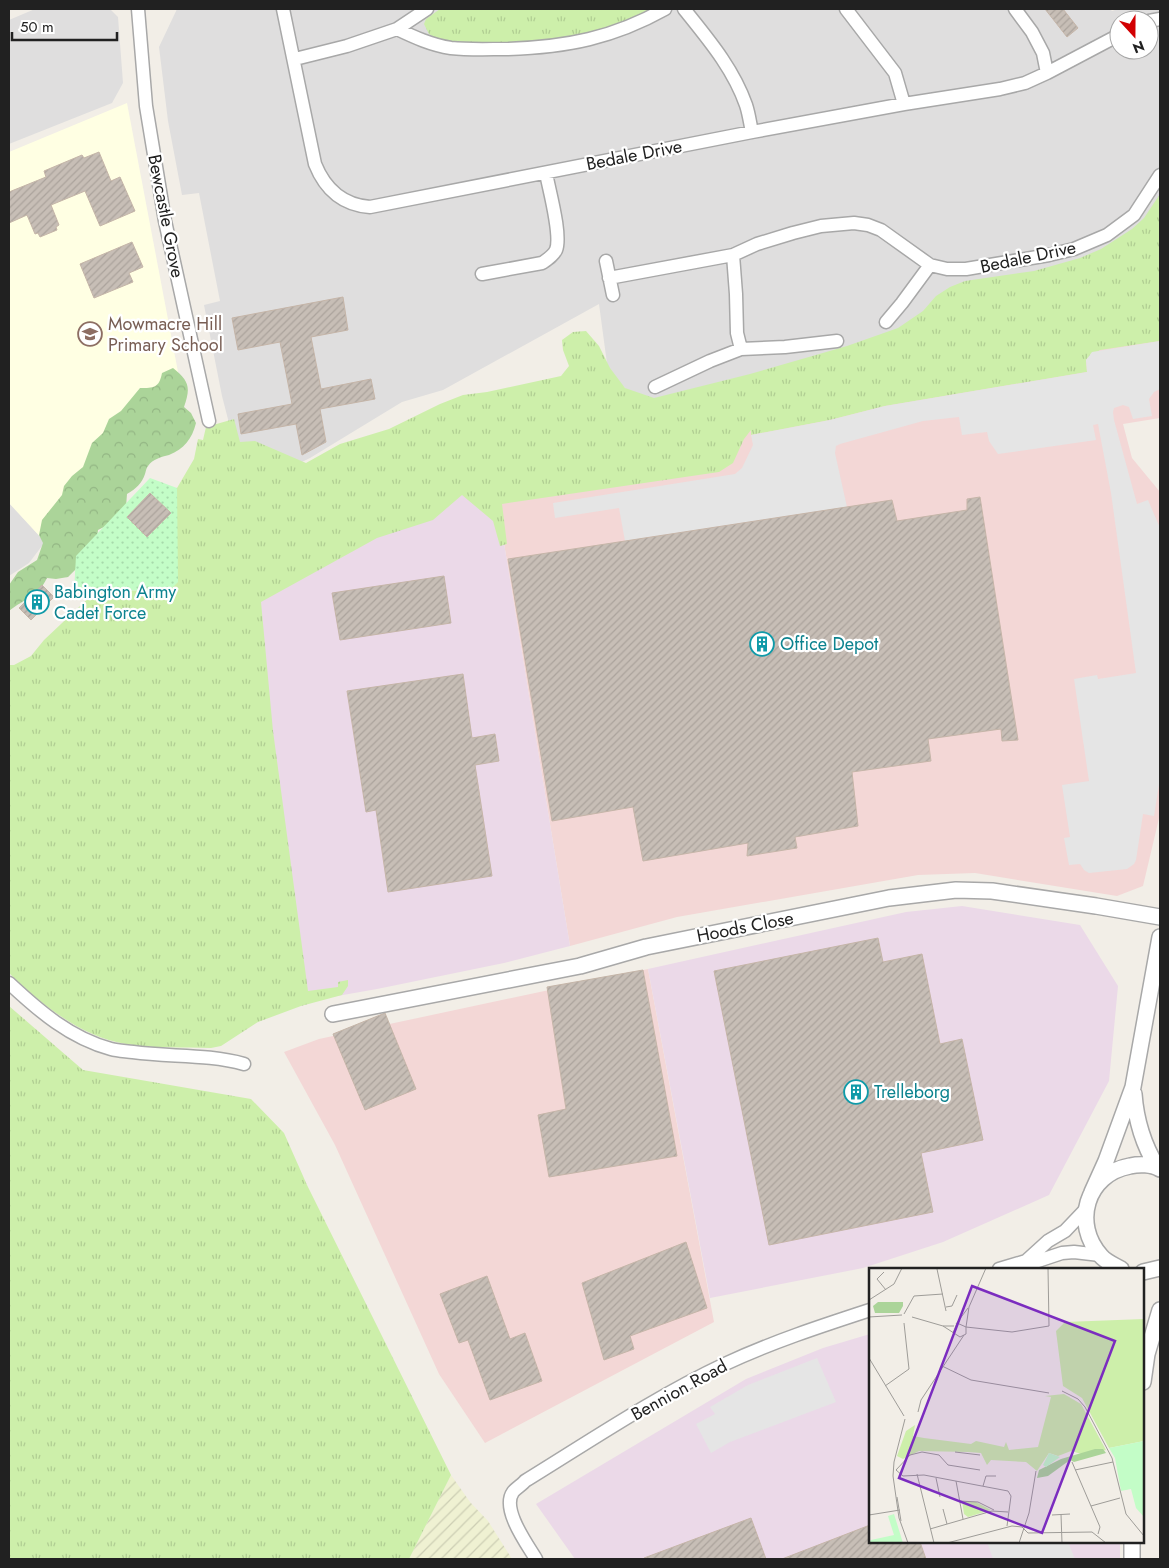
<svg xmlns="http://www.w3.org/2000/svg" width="1169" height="1568" viewBox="0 0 1169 1568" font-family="Jost,sans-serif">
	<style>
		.residential { fill: #dfdede; fill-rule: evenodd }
		.commercial { fill: #f3d7d6 }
		.industrial { fill: #ebd9e8 }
		.education { fill: #ffffe3 }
		.farmland { fill: url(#farmland-furrows) }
		.grass { fill: url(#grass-tufts) }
		.forest { fill: url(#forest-crowns) }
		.park { fill: url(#park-dots) }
		.parking { fill: #e5e5e5 }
		.building { fill: url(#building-hatch); stroke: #c5b5a8 }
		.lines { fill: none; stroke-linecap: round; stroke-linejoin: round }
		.minor-casing { stroke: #a8a8a8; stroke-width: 15 }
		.tertiary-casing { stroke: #a8a8a8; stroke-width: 18 }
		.minor { stroke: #fff; stroke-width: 12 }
		.tertiary { stroke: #fff; stroke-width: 15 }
		.labels { text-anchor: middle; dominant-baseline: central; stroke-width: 4.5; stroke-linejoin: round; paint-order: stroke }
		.street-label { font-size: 18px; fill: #212121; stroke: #fff }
		.education-label { font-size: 18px; fill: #785e54; stroke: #fff; text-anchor: start }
		.culture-label { font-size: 18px; fill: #0d838f; stroke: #fff; text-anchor: start }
		.inset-road { fill: none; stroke: #9e9c98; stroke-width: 1 }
		.view { fill: #7b2cbf; fill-opacity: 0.15; stroke: #7b2cbf; stroke-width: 2.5 }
		.inset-edge { fill: none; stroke: #212121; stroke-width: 2.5 }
	</style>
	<defs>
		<pattern id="farmland-furrows" width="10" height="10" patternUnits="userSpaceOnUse" patternTransform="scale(1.25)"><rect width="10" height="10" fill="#eff1d2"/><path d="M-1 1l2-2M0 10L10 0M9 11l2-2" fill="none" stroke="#cdceb4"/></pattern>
		<pattern id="grass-tufts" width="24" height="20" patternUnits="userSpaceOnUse" patternTransform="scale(1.25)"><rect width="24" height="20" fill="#cdefaa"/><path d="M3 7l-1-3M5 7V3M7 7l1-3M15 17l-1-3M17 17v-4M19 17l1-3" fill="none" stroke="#b0cd92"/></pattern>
		<pattern id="forest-crowns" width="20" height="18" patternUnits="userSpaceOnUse" patternTransform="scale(1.25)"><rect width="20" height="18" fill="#abd499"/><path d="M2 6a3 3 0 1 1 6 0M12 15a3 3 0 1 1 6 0" fill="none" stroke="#93b684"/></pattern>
		<pattern id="park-dots" width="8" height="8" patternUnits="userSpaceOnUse" patternTransform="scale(1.25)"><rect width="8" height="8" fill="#c3fdc7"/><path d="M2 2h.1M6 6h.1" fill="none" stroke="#a7d9ab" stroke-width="1.8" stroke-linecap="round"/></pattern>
		<pattern id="building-hatch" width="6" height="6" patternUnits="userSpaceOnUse" patternTransform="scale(1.25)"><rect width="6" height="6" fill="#c7beb6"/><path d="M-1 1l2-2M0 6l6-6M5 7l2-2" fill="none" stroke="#aba39c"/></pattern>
	</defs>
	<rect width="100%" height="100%" fill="#f2eee7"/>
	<path class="residential" d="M35 9H110L118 17 123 83 112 103 9 144V20Z
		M177 9H1110L1112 11 1118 9H1160V234L881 341 642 405 608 371 599 304 443 390 402 402 310 458 246 489 222 396 204 305 220 301 199 193 182 195 168 121 159 47ZM1119 20H1149V50H1119Z
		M9 503 45 542 29 563 9 576Z"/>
	<path class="commercial" d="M1160 326V418L1123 424 1132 458 1160 492V814L1143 886 1117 896 975 873 918 875 677 917 570 946 494 482Z
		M648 969 714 1322 485 1443 439 1374 335 1145 284 1052 319 1039Z"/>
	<path class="industrial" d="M494 482 570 946 504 963 377 989 309 1001 242 556Z
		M962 906 1080 925 1118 986 1109 1081 1049 1195 943 1242 863 1268 710 1298 648 969 906 912Z
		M870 1334V1542H1120V1559H575L536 1504 746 1379 823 1348Z"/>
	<path class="education" d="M127 103 178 372 45 542 9 503V152Z"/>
	<path class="farmland" d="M451 1475 470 1502 488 1521 512 1559H409Z"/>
	<path class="grass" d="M440 9H651L648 12 602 32 531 44 451 42 434 37 429 34 424 24 426 19Z
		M1160 194V341L1100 350 1086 360 1087 372 885 406 830 420 751 435V430L744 439 733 463 719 472 502 504 507 544 500 546 493 521 462 495 433 520 377 538 261 602 273 731 308 991 338 987V982L348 980V986L342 995 301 1006 258 1022 221 1046 211 1048C183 1047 154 1049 126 1044 81 1037 41 1004 9 973V665H14L31 656 44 640 96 591 170 590 177 514V488L194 459 198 439 203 440 206 427 234 419 240 442 255 441 306 463 340 444 389 429 440 404 463 395 487 392 561 376 569 366 563 350 562 340 573 332 586 331 599 346 610 368 625 388 654 398 750 374 847 346 898 328 923 311 936 296 950 287 965 281 1034 271 1080 258 1101 249 1132 229 1144 218Z
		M9 1006 83 1070 251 1099 284 1133 307 1185 451 1475 409 1559H9Z"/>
	<path class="forest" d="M173 368C189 381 191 387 184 407L191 413 196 423C192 439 184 449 169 455 161 457 153 459 148 466 146 468 146 471 145 474 142 483 136 489 127 494L126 507 108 525 98 530 97 539 78 567 68 577 56 579 47 578C37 598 25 598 9 611V585L18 572 37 560 43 543 39 535 42 520 62 495 64 486 72 476 83 467 92 443 103 433 109 419 121 411 140 388C154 388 159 388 162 373Z"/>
	<path class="park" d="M150 478 177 488 178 582 170 590 74 591 76 556Z"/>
	<path class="parking" d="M1160 341V389L1154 392 1149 399 1152 416 1133 419 1129 407 1123 405 1114 408 1113 412 1114 420 1137 504 1148 500 1160 528V778L1154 816 1143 814 1136 860 1134 864 1127 869 1089 873 1084 870 1080 864 1069 865 1064 838 1070 837 1062 785 1089 781 1074 679 1097 675 1098 679 1136 673 1111 493 1098 424 1093 425 1096 440 998 454 989 441 987 432 962 435 959 417 923 421 840 444 836 446 835 453 847 507 625 541 619 508 555 518 553 503 735 474 742 468 753 445 751 435 830 420 885 406 1087 372 1086 360 1092 352Z
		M817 1358 836 1402 730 1442 711 1453 696 1424 715 1414 710 1407 748 1385Z
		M987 1542H1068L1075 1559H993Z"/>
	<path class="building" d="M1045 9H1063L1078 28 1067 37Z
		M99 152 111 181 120 177 135 211 100 226 85 191 51 205 59 225 56 227 57 230 40 237 38 233 35 234 27 215 9 223V192L46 177 44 171 82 155 84 158Z
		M132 242 143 267 129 273 133 282 94 298 80 264Z
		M343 297 348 330 311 337 321 389 371 379 375 399 320 409 326 442 302 455 296 424 241 434 238 414 292 404 280 342 238 350 232 318Z
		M150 493 171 513 147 537 127 517Z
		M980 497 1018 740 1002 741 1001 729 928 739 931 761 852 772 858 826 795 837 797 848 747 856 748 843 643 861 633 807 552 821 508 559 892 500 897 521 967 510V499Z
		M444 576 451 623 340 640 332 593Z
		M42 585 54 597 31 620 19 608Z
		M463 674 472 738 495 734 499 761 475 765 492 876 388 892 376 810 366 812 347 691Z
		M878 938 883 962 922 954 940 1044 962 1039 983 1140 921 1153 933 1212 769 1245 714 971Z
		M643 970 677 1156 549 1177 538 1115 566 1109 547 987Z
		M385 1013 416 1089 365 1110 333 1034Z
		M686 1242 707 1308 630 1336 634 1349 604 1360 582 1283Z
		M487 1276 510 1339 525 1333 542 1381 490 1400 468 1340 459 1343 440 1294Z
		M751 1518 766 1559H644V1558Z
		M870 1525V1542H920L926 1559H782Z"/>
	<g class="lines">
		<g class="minor-casing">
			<path id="minor" d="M138 9 146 106 165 221 209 421
				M283 9 315 164C325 189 342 205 370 207L752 132 904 104 1000 89 1025 83 1047 73 1119 35
				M684 9C708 39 733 68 746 105 749 114 750 123 752 132
				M846 9 895 73 904 104
				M1015 9 1032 32 1043 53 1047 73
				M1149 21 1160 19
				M397 29C414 37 431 45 451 48 469 50 489 49 508 49 567 47 613 38 665 9
				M295 59 347 46 397 29 427 9
				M733 255 736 294 737 333 741 349
				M606 261 613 295
				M482 274 542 263C548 259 553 256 556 250 562 235 549 190 546 173
				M609 278 733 255 757 244 793 233 821 226 854 223 868 225 881 230 930 265 947 269H966L1049 255 1074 249 1107 235 1134 215 1160 175
				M886 322 902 303 930 265
				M655 387 710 361 741 349 785 347 837 341
				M9 983C39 1011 70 1038 111 1049 118 1051 126 1051 133 1052 170 1057 208 1054 244 1064
				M1026 1261 1048 1241 1065 1231 1086 1209
				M999 1269 1026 1261 1035 1262 1062 1253 1074 1252 1100 1255
				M536 1559C527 1544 501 1509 513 1492 516 1488 522 1485 525 1481 590 1441 655 1397 725 1364 772 1342 821 1326 870 1310"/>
		</g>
		<g class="tertiary-casing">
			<path id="tertiary" d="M333 1014 580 966 646 947 889 898 956 890 992 891 1096 906 1160 917
				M1134 1094C1136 1121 1143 1144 1157 1167
				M1092 1192 1106 1161 1133 1087 1160 937
				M1121 1269C1114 1265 1106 1262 1101 1256 1072 1224 1086 1174 1130 1166 1139 1164 1152 1164 1160 1169
				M1143 1272 1160 1268
				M1143 1382 1147 1354 1160 1310
				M1132 1559V1542"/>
		</g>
		<use href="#minor" class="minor"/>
		<use href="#tertiary" class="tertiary"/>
	</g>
	<defs>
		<g id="school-ring" transform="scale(1.25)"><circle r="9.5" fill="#fff" stroke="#8d6e63" stroke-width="1.5"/><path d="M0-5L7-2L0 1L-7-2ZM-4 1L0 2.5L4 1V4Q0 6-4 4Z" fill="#8d6e63"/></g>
		<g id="building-ring" transform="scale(1.25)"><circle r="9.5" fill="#fff" stroke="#0f9aa8" stroke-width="1.5"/><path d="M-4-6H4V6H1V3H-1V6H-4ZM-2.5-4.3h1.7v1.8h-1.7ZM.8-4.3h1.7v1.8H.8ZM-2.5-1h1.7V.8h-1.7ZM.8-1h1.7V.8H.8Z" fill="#0f9aa8"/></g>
	</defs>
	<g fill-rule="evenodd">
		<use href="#school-ring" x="90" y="334"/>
		<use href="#building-ring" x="37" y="602"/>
		<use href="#building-ring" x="762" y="644"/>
		<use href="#building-ring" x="856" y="1092"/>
	</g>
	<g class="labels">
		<g class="street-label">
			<text transform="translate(634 155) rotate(-11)">Bedale Drive</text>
			<text transform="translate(166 216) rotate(79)">Bewcastle Grove</text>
			<text transform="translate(1028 257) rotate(-12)">Bedale Drive</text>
			<text transform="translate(745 927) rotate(-11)">Hoods Close</text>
			<text transform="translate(679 1390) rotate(-29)">Bennion Road</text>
		</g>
		<g class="education-label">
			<text x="108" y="324">Mowmacre Hill<tspan x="108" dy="21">Primary School</tspan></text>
		</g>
		<g class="culture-label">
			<text x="54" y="592">Babington Army<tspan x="54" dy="21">Cadet Force</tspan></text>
			<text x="780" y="644">Office Depot</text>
			<text x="874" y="1092">Trelleborg</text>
		</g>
	</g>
	<g transform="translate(869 1268)">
		<rect width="275" height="275" fill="#f2eee7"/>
		<path d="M275 51V173L240 180 213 130 194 118 187 63 196 54ZM195 126 212 136 237 182 216 187 202 183 189 188 180 185 168 203 157 194 122 192 118 197 112 185 99 184 50 183 34 191 28 188 37 163 46 157 44 168 55 170 102 176 107 173 135 179 137 174 140 182 169 179 182 129 176 128ZM93 233 107 234 122 242 99 249 95 246Z" fill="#cdefaa"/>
		<path d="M9 34H34V38L30 45H6L4 38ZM226 181H234L237 185 205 194 201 192 179 208 168 210 170 202 192 191Z" fill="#abd499"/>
		<path d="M275 173V249L267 240 262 221 252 223 246 190 240 180ZM180 185 191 189 177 199 174 197ZM25 246 34 275H0L2 272 25 267 19 248Z" fill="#c3fdc7"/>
		<path class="inset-road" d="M61 0H81M68 1 77 43M15 4 8 11 17 22M0 32 25 16 33 0M77 39 83 38 88 27M35 46 45 28 74 26M0 49 33 47M43 49 74 58H85M87 56 99 40M74 58 91 69 97 66V59L88 55 84 65M97 59 143 64 180 58 179 0M97 59 100 39 117 0M0 90 35 148M73 98 102 112 180 125M16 118 40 101 35 55M193 123 209 131 216 139 243 190 257 246 275 268M49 144 52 132 95 67M36 151 25 194 24 208 30 250 39 275M86 184 111 187M203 194 231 259 229 266M111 202 79 197 70 187 53 184 41 187 27 202 34 208 55 207 139 223 142 228 138 258M206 202 244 194M48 206 65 275M67 210 71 229M87 213 94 251M114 218 117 208H127M28 229 32 253M90 233 109 234 125 242M222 238 251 230M74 241 78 256M192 246 193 275M0 247 31 242M183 247 201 246M61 261 123 243 139 244M78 275 143 258 153 259 159 265 223 264 237 275M150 275 160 245 167 203"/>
		<path class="view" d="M103 18 246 73 173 265 30 210Z"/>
		<rect width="275" height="275" class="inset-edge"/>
	</g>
	<rect width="1169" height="1568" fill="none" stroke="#212121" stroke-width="20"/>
	<g transform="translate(1134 35) rotate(159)"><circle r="24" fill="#ffffff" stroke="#a6a6a6"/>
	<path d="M0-4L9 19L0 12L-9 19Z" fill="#d20002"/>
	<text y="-8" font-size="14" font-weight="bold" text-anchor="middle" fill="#212121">N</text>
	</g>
	<path d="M12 32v8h105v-8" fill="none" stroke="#212121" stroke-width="2.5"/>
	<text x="20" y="32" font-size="15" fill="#212121" stroke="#ffffff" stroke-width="4" paint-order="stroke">50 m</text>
</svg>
